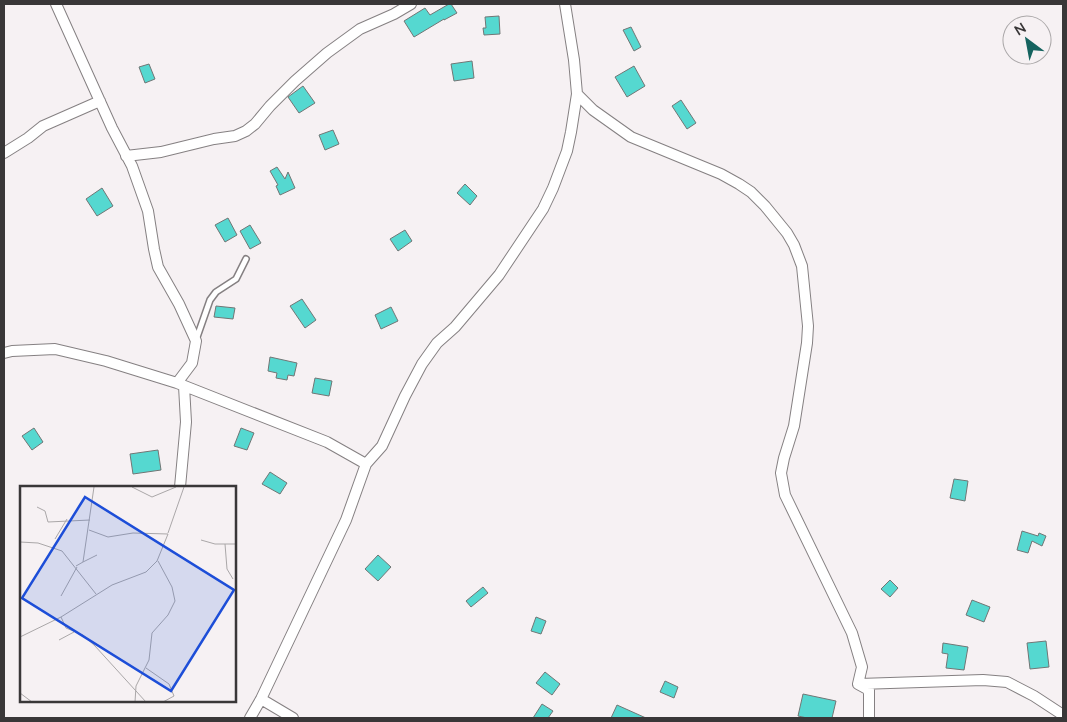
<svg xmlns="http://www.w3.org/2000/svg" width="1067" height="722" viewBox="0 0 1067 722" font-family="Mulish,sans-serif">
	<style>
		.building { fill: #55d8d0; stroke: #717675 }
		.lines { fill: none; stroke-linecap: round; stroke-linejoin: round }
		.service-casing { stroke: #858082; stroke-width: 8 }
		.minor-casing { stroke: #858082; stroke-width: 12 }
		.service { stroke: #fff; stroke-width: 5 }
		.minor { stroke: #fff; stroke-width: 10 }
		.inset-road { fill: none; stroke: #aaa7a8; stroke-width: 1 }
		.view { fill: #1d4ed8; fill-opacity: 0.15; stroke: #1d4ed8; stroke-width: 2.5 }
		.inset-edge { fill: none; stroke: #393738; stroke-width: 2.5 }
	</style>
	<rect width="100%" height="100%" fill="#f6f1f3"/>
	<path class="building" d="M449 4H451L457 13 444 20V19L414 37 404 21 425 8 430 15Z
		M499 16 500 34 484 35 483 28H486L485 17Z
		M631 27 641 47 634 51 623 30Z
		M472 61 474 78 454 81 451 64Z
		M149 64 155 79 145 83 139 67Z
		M634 66 645 86 627 97 615 77Z
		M303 86 315 103 299 113 288 97Z
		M681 100 696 123 687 129 672 106Z
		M333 130 339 144 325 150 319 135Z
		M277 167 285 179 288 172 295 188 280 195 276 186 278 185 270 171Z
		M465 184 477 196 470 205 457 193Z
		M102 188 113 206 97 216 86 199Z
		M228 218 237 235 225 242 215 225Z
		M250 225 261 243 250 249 240 231Z
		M405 230 412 241 398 251 390 239Z
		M302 299 316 320 305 328 290 306Z
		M216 306 235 308 233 319 214 317Z
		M391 307 398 321 381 329 375 315Z
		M270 357 297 363 294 376 288 375 287 380 276 378 277 373 268 371Z
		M315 378 332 381 329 396 312 393Z
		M34 428 43 442 32 450 22 436Z
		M241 428 254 433 247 450 234 446Z
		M158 450 161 470 133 474 130 454Z
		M270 472 287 483 280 494 262 484Z
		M954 479 968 481 965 501 950 498Z
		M1022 531 1038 536 1039 533 1046 536 1042 546 1032 541 1028 553 1017 550Z
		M378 555 391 567 378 581 365 569Z
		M890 580 898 588 890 597 881 589Z
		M483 587 488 593 471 607 466 601Z
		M972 600 990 607 984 622 966 615Z
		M536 617 546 621 541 634 531 631Z
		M1046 641 1049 667 1030 669 1027 643Z
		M943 643 968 647 964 670 946 668 948 654 942 653Z
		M545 672 560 684 552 695 536 683Z
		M665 681 678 687 674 698 660 692Z
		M803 694 836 701 832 718H807L798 716Z
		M542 704 553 711 548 718H533Z
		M617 705 646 718H611Z"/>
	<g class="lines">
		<g class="service-casing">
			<path id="service" d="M196 340 210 300 216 292 236 279 246 259"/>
		</g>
		<g class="minor-casing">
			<path id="minor" d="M56 4 112 128 132 166 148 211 154 249 158 267 179 304 196 341 192 363 177 383
				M577 94 593 110 631 137 721 174 739 184 751 192 765 206 787 233 794 245 802 266 808 326 807 343 794 426 784 458 781 473 785 495 852 633 862 667 858 684 869 690V718
				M4 153 28 138 43 126 100 101
				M126 156 161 152 214 139 235 136 246 131 255 124 270 106 295 81 327 53 360 29 394 14 411 4
				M4 353 12 351 55 349 106 361 177 383 327 442 366 464
				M180 487 186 422 184 386
				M859 684 983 680 1007 682 1034 696 1063 715
				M261 699 293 718
				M250 718 261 699 346 520 366 464 382 446 405 396 422 364 437 343 455 327 499 275 543 209 553 188 567 151 571 132 577 94 574 60 565 4"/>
		</g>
		<use href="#service" class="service"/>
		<use href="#minor" class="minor"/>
	</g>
	<g transform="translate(20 486)">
		<rect width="216" height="216" fill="#f6f1f3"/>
		<path class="inset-road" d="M112 1 132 11 156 1M17 21 25 25 28 36 70 34M148 47 164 1M35 53 47 33M181 54 195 58H217M0 56 18 57 42 65 76 108M205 58 207 83 213 93M63 76 77 69M56 80 63 76 74 1M41 110 57 81M41 131 46 142 63 149 75 160 126 216M0 151 41 131 92 99 126 86 137 75 148 48 113 47 88 51 69 44M39 154 54 146M126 182 149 198 154 210 143 216M0 207 12 216M115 216 116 200 129 174 132 147 148 129 155 115 152 101 138 75"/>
		<path class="view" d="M65 11 214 104 151 205 2 112Z"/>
		<rect width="216" height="216" class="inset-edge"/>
	</g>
	<rect width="1067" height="722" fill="none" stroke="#393738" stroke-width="10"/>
	<g transform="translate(1027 40) rotate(328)"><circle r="24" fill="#f6f1f3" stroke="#aaa7a8"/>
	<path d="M0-4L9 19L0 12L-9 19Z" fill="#15635f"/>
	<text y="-8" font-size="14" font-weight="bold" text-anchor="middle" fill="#393738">N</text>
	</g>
</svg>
